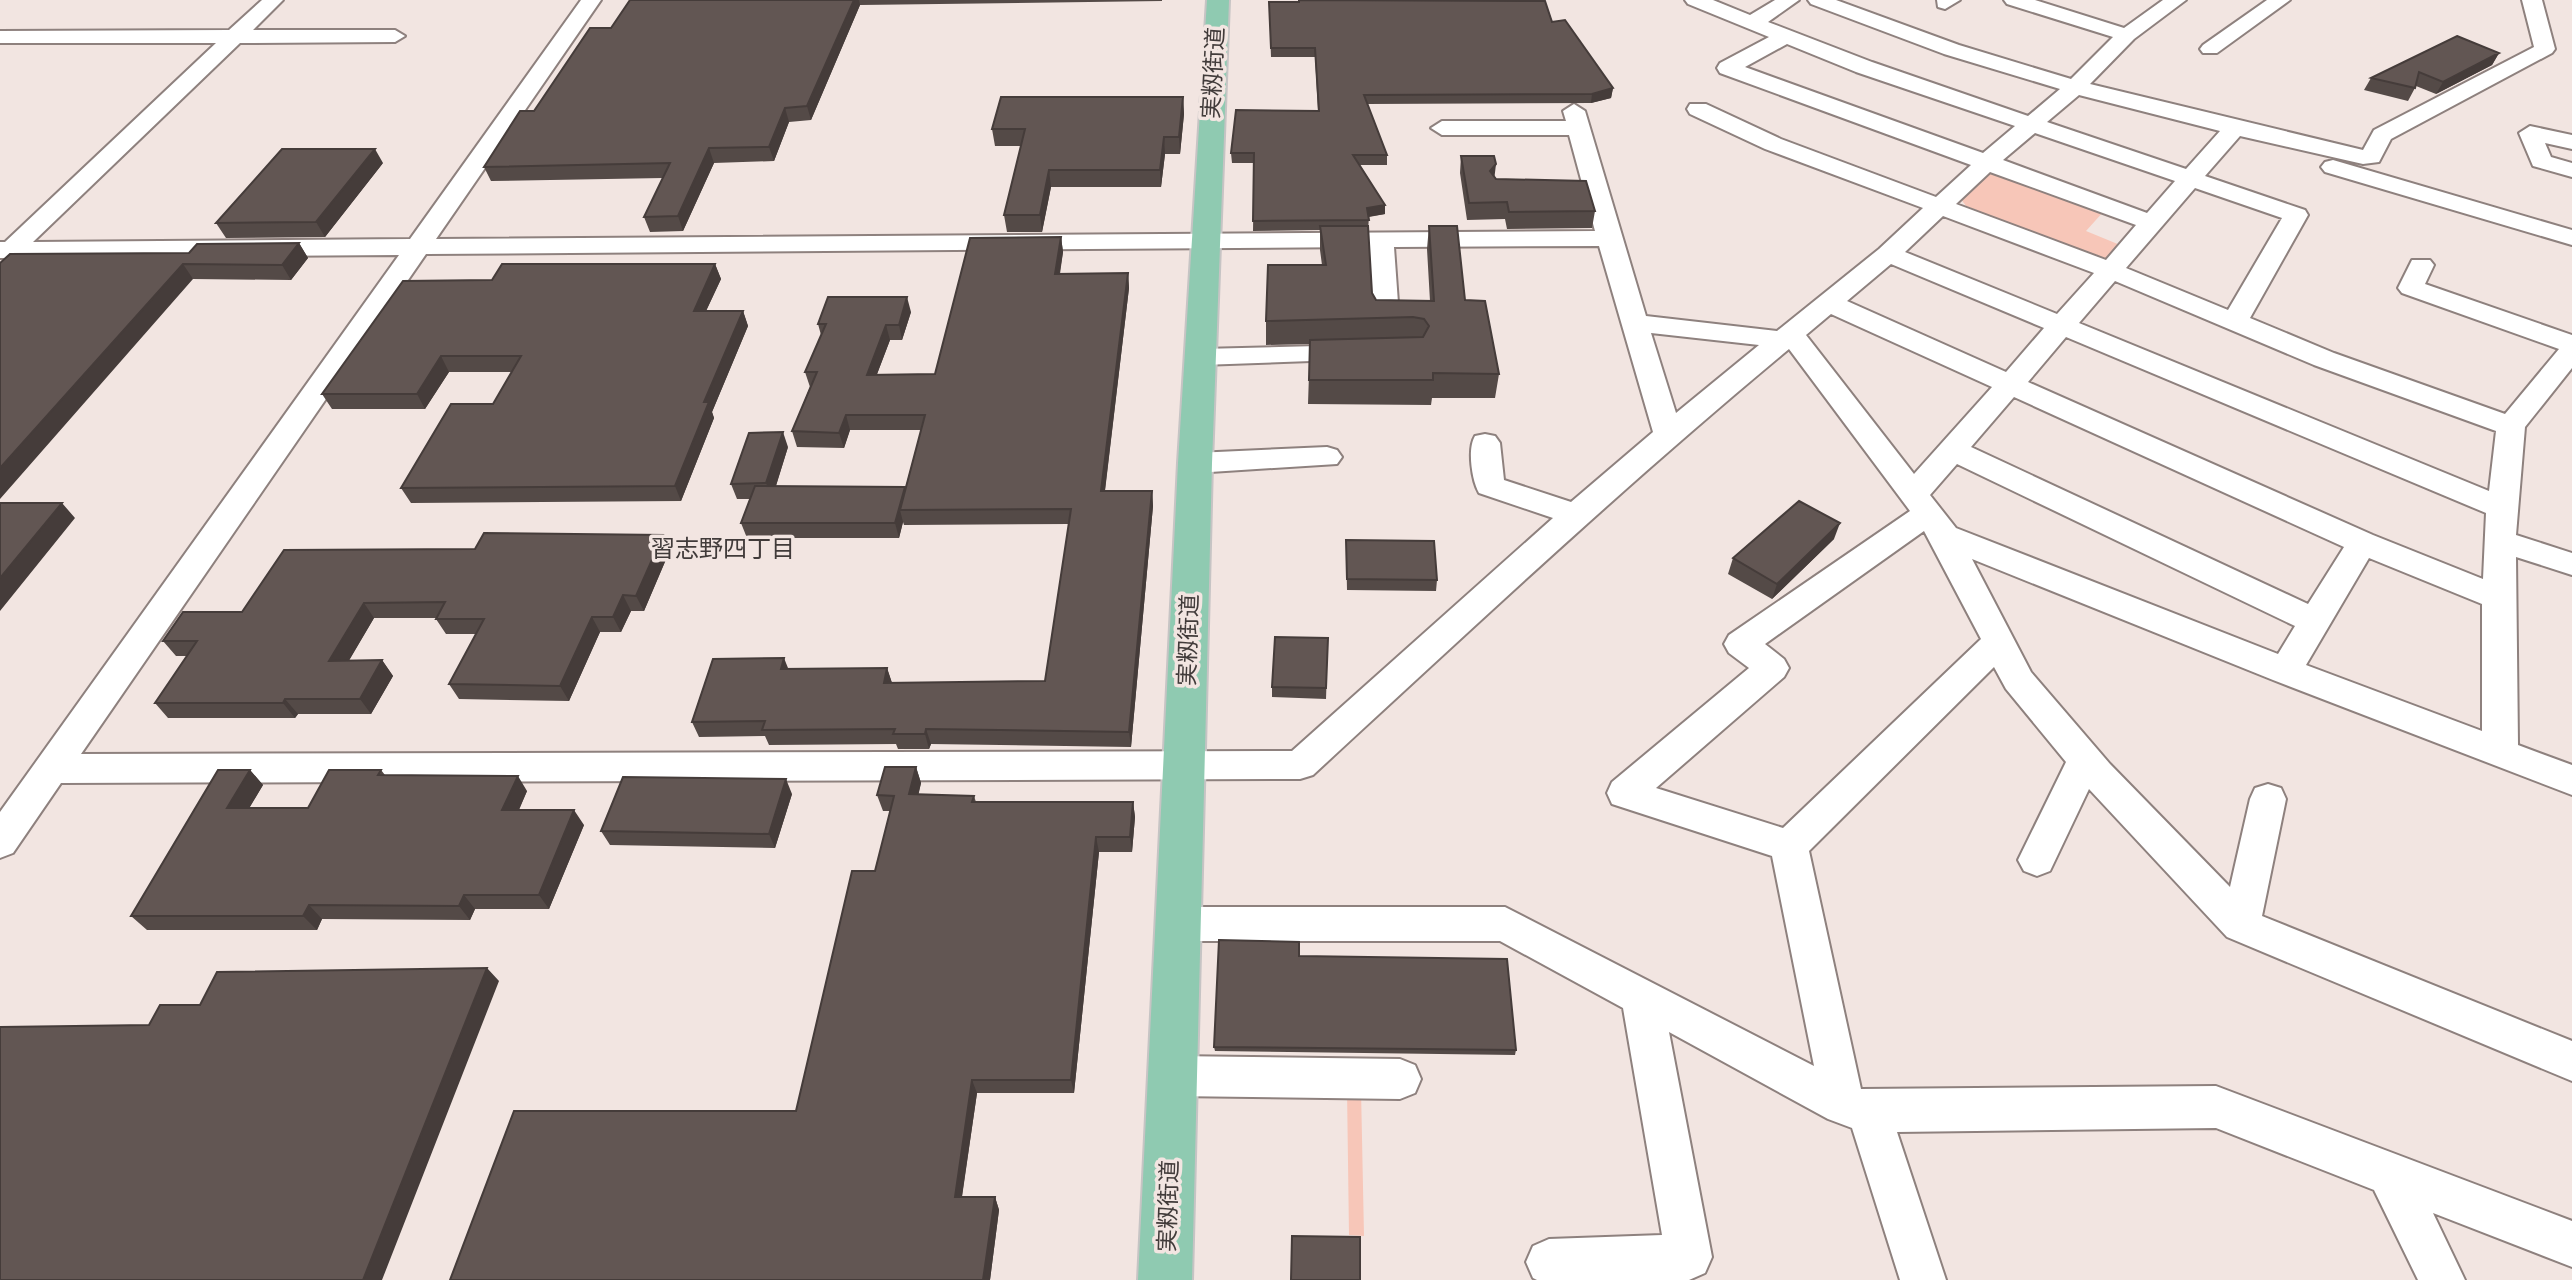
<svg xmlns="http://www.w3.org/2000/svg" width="2572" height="1280" viewBox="0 0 2572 1280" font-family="Helvetica,'Noto Sans JP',sans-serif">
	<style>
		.green { fill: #f7c6b8 }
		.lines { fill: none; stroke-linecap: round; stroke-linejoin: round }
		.minor-casing { stroke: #8e817e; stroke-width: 4 }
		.major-casing { stroke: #c6c4c4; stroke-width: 4 }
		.minor { fill: #fff; fill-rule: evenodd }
		.major { fill: #8fcab1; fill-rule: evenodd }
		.wall { fill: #544a47 }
		.shaded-wall { fill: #453c3a }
		.building { fill: #625653; stroke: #453c3a; stroke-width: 2 }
		.labels { text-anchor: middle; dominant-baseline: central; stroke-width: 7; stroke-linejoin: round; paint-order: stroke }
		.street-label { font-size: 23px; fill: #413b3a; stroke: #f2e5e1 }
		.neighbourhood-label { font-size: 24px; fill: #413b3a; stroke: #f2e5e1 }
	</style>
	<rect width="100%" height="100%" fill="#f2e5e1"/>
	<path class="green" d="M2000 172 2104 211 2086 231 2125 247 2118 258 2102 259 1966 206 1961 199 1987 173Z
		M1347 1089H1361L1364 1236 1349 1235Z"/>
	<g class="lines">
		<g class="minor-casing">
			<path id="minor" d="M262 0H283L253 30H395L405 36 395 42 240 43 33 242 410 239 581 0H601L436 239 1595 231 1569 135H1442L1431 128 1442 121H1566L1563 111 1574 104 1585 111 1646 316 1777 331 1879 249 1923 208 1765 149 1690 114 1687 109 1690 104H1706L1781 139 1936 197 1971 165 1720 73 1717 68 1720 63 1769 37 1688 4 1685 0H1713L1750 15 1775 0H1799L1768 22 1872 62 2028 116 2060 89 1944 54 1811 4 1808 0H1836L1959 45 2071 79 2113 37 2007 4 2004 0H2035L2124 28 2163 0H2186L2134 39 2090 84 2363 150 2374 130 2534 47 2522 0H2542L2555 49 2552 53 2391 139 2379 162 2363 164 2240 136 2205 176 2305 210 2308 215 2250 318 2334 353 2505 414 2559 349 2402 293 2398 288 2412 260H2430L2434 265 2425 284 2572 335V368L2525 427 2516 535 2572 553V575L2516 557 2518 745 2572 765V795L2273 680 1972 559 2031 672 2110 764 2230 887 2250 799 2255 788 2268 784 2281 788 2286 799 2262 916 2572 1041V1081L2227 937 2089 789 2050 871 2037 876 2024 871 2018 860 2066 762 2006 689 1994 667 1809 851 1861 1089 2216 1086 2572 1221V1267L2433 1213 2465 1280H2418L2374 1190 2216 1128 1897 1132 1946 1280H1900L1852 1128 1828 1119 1669 1032 1712 1257 1705 1273 1689 1280H1537L1533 1278 1526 1262 1533 1246 1549 1239 1662 1235 1623 1008 1500 941H1180L1166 936 1160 924 1166 912 1180 907H1505L1814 1066 1772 856 1612 804 1607 793 1612 782 1749 668 1729 653 1724 644 1729 635 1910 511 1789 349C1625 485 1469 631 1313 775L1300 779 61 783 13 853 0 858V812L399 255 0 258V242H5L216 43H0V31L229 30ZM1787 44 1856 72 2015 126 1983 153 1745 67ZM2079 95 2220 131 2186 169 2047 122ZM2035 133 2175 181 2147 213 2003 160ZM1990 172 2136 225 2106 260 1956 204ZM2195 188 2282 218 2228 310 2126 268ZM1943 216 2094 273 2057 314 1905 252ZM1599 246 1653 432 1571 502 1504 480 1500 443 1495 436 1485 434 1475 436C1467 449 1472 481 1479 493L1553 518 1292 751 81 754 426 254 1369 247 1373 317 1377 323H1395L1399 317 1394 247ZM1891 264 2044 328 2006 372 1847 301ZM2115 281 2314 365 2496 431 2489 491 2079 323ZM1831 314 1992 387 1914 474 1806 335ZM1651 333 1759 345 1676 413ZM2066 337 2486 513 2483 579 2373 535 2028 382ZM2014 397 2344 547 2308 604 1971 447ZM1957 464 2295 626 2278 654 1956 528 1930 495ZM1924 531 1981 639 1783 828 1656 788 1784 677 1789 668 1784 659 1765 644ZM2369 558 2482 604V731L2306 665Z
				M1937 0H1960L1945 9 1938 7Z
				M2267 0H2290L2217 53H2203L2200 49 2203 45Z
				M2530 126 2572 135V149L2545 143 2551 157 2572 163V177L2533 166 2519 133Z
				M2333 160 2572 230V245L2325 172 2321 167 2325 162Z
				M1356 345 1366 347 1370 353 1366 359 1201 365 1191 363 1187 357 1191 351 1201 349Z
				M1327 447 1337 450 1342 457 1337 464 1195 473 1185 470 1180 463 1185 456 1195 453Z
				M1173 1056 1400 1059 1415 1065 1421 1079 1415 1093 1400 1099 1173 1096 1158 1090 1152 1076 1158 1062Z"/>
		</g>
		<g class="major-casing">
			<path id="major" d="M1207 0H1229L1212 463 1192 1280H1138L1178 463Z"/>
		</g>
		<use href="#minor" class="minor"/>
		<use href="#major" class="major"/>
	</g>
	<path class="wall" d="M630 0H1162V1L860 5 811 120 789 122 774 161 714 163 683 231 650 232 644 217 663 178 491 181 484 167 611 28Z
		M1269 2 1552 22 1613 88 1611 98 1591 103 1367 104 1387 155V165H1360L1385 205V214L1369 217 1368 230 1372 293 1376 300 1430 301 1427 249 1429 226 1499 374 1495 398H1432L1431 405 1308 404 1310 344 1266 345V321L1322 265 1320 250V230L1253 231 1254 163H1232L1231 153 1318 111 1315 57H1271Z
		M2499 53 2492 65 2436 94 2416 86 2408 101 2364 90 2371 78Z
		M1183 97 1184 114 1180 154H1165L1161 187H1051L1042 232H1007L1004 215 1021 146H995L992 129Z
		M1461 156 1494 176 1496 179 1595 211 1592 228 1507 229 1505 219 1467 220 1460 173Z
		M383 163 325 237 226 238 216 223Z
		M1061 237 1063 252 1060 274 1128 273 1129 288 1105 491H1152L1153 506 1131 747 931 744 929 749H898L896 744 769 745 765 736 699 737 692 722 788 669 887 668 892 683 1045 681 1069 524 904 525 903 522 899 538H747L741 523 750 499H737L731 484 788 447 776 486 905 489 921 430H850L844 448 797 447 792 431 810 387 805 372 821 335 818 324 911 312 902 340H890L877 374H935Z
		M299 243 308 258 291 280 193 279 10 254 189 253Z
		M715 264 721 279 706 311H743L748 326 712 412 714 418 681 501 411 503 401 488 493 404 512 372H449L425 409H332L322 394 492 280Z
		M1834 539 1772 599 1728 574 1733 558Z
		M1346 540 1437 580 1436 591 1347 590Z
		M670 550 644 611H631L621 632H600L569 701 459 699 449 684 476 634H446L436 619V618H374L349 660H382L393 676 371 714H298L295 718H168L155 703 187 656H176L163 641 242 612Z
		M1328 638 1326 699 1272 697V687Z
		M916 767 921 783 918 795 974 796 976 802H1133L1135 817 1132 852H1099L1074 1093H977L962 1197H995L999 1210 990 1280 796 1111 875 871 890 811H883L877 795Z
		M250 770 263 785 249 808H308L381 770 385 775 527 791 519 810 584 825 549 909H475L470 920 322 919 317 930H147L131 916Z
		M792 794 775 848 610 845 601 831Z
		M1299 956 1516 1050 1515 1055 1215 1051 1214 1047Z"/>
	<path class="shaded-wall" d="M854 0H859L860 5 811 120 807 106Z
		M2499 53 2492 65 2436 94 2443 82Z
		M1613 88 1611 98 1591 103 1592 94Z
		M1183 97 1184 114 1180 154 1179 137Z
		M785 108 789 122 774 161 769 147Z
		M1164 137 1165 154 1161 187 1160 170Z
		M709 148 714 163 683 231 678 216Z
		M375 149 383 163 325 237 316 222Z
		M1496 164 1494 181 1490 171Z
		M1049 170 1051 187 1042 232 1040 215Z
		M1385 205V214L1366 217 1367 208Z
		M1061 237 1063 252 1057 289 1055 274Z
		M299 243 308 258 291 280 282 265Z
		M183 264 193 279 0 499V468Z
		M715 264 721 279 699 326 694 311Z
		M1128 273 1129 288 1103 506 1101 491Z
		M907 297 911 312 902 340 899 325Z
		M743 311 748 326 712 412 714 418 681 501 675 486 704 402Z
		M886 325 890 340 871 390 867 375Z
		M441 356 449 372 425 409 417 394Z
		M846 415 850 430 844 448 839 433Z
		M783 432 788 447 772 498 766 483Z
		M905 487 909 502 900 510 903 522 899 538 895 523Z
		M1152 491 1153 506 1131 747 1129 732Z
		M62 503 75 518 0 611V578Z
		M1840 523 1834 539 1772 599 1777 584Z
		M663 535 670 550 644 611 636 596Z
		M623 595 631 611 621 632 613 617Z
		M364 603 374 618 340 676 329 661Z
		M592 617 600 632 569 701 560 686Z
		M784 658 790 673 781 669Z
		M382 660 393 676 371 714 360 699Z
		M887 668 892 683H884Z
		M285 699 298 714 295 718 283 703Z
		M926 729 931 744 929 749 925 734Z
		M916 767 921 783 915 810 909 794Z
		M250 770 263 785 241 822 227 808Z
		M518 776 527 791 512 825 502 810Z
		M786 779 792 794 775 848 769 834Z
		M1133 802 1135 817 1132 852 1130 837Z
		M574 810 584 825 549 909 539 895Z
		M1096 837 1099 852 1074 1093 1071 1080Z
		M464 895 475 909 470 920 459 906Z
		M309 905 322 919 317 930 303 916Z
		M487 968 499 981 382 1280H363Z
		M972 1080 977 1093 960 1209 955 1197Z
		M995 1197 999 1210 990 1280H983Z"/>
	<path class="building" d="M630 0H854L807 106 785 108 769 147 709 148 678 216 644 217 670 163 484 167 520 111H534L590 28H611Z
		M1299 0 1545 1 1552 22 1565 20 1613 88 1592 94 1364 95 1387 155H1353L1385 205 1367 208 1369 220 1253 221 1254 153H1231L1236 110 1319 111 1315 48H1271L1269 2H1299Z
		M2457 36 2499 53 2443 82 2419 72 2415 88 2371 78Z
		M1001 97H1183L1179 137H1164L1160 170H1049L1040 215H1004L1025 129H992Z
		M282 149H375L316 222 216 223Z
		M1461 156H1494L1496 164 1490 171 1496 179 1586 181 1595 211 1509 212 1507 202 1469 203Z
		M1320 226H1368L1372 293 1376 300 1434 301 1429 226H1457L1465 300 1485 301 1499 374 1433 373V380H1309L1310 340 1423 337 1429 326 1424 319 1413 317 1266 321 1268 265H1326Z
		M1061 237 1055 274 1128 273 1101 491H1152L1129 732 926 729 925 734H893L895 729 762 730 765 721 692 722 713 659 784 658 781 669 887 668 884 683 1045 681 1071 509 900 510 925 415H846L839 433 792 431 817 372H805L826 324H818L828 297H907L899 325H886L867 375 935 374 970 238Z
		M299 243 282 265 183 264 0 468V263L10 254 189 253 197 244Z
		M502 264H715L694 311H743L704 402H709L675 486 401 488 451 404H493L521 356H441L417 394H322L403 281 492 280Z
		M783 432 766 483 731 484 749 433Z
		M755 486 905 487 895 523H741Z
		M1799 501 1840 523 1777 584 1733 558Z
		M0 503H62L0 578Z
		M484 533 663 535 636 596 623 595 613 617H592L560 686 449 684 484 619H436L445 602 364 603 329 661 382 660 360 699H285L283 703H155L197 641H163L183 612H242L284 550 475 549Z
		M1346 540 1434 541 1437 580 1347 579Z
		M1275 637 1328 638 1326 688 1272 687Z
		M885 767H916L909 794 974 796 972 802H1133L1130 837H1096L1071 1080H972L955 1197H995L983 1280H450L514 1111H796L852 871H875L894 796 877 795Z
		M218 770H250L227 808H308L329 770H381L378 775 518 776 502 810H574L539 895H464L459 906 309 905 303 916H131Z
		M623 777 786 779 769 834 601 831Z
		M1219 940 1299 942V956L1507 959 1516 1050 1214 1047Z
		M487 968 363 1280H0V1027L149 1025 160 1005H200L217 972Z
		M1292 1236 1360 1237V1280H1291Z"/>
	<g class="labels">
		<g class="street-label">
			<text transform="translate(1213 73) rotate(-87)">実籾街道</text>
			<text transform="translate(1188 640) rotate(-88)">実籾街道</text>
			<text transform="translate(1168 1206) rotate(-88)">実籾街道</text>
		</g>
		<g class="neighbourhood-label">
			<text x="723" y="548">習志野四丁目</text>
		</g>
	</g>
</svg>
